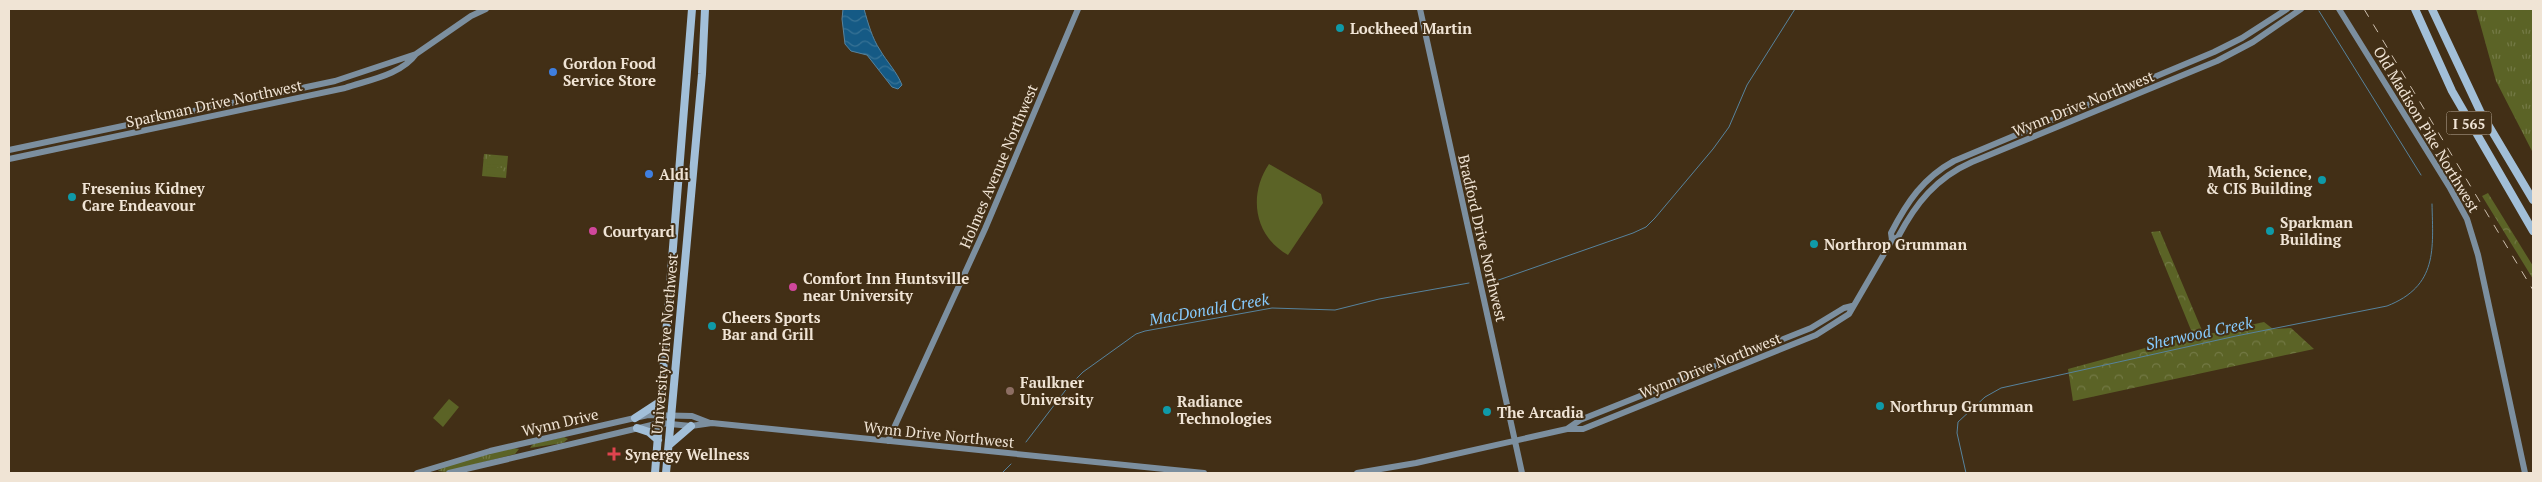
<svg xmlns="http://www.w3.org/2000/svg" width="2542" height="482" viewBox="0 0 2542 482" font-family="'PT Serif',serif">
	<style>
		.grass { fill: url(#grass-tufts) }
		.forest { fill: url(#forest-crowns) }
		.pitch { fill: #5b6326 }
		.water { fill: url(#water-waves); stroke: #57839d }
		.lines { fill: none; stroke-linecap: round; stroke-linejoin: round }
		.stream { stroke: #57839d; stroke-width: 1 }
		.secondary { stroke: #7c8f9f; stroke-width: 6 }
		.highway { stroke: #a2bfd8; stroke-width: 8 }
		.rail { stroke: #ccbead; stroke-width: 1; stroke-dasharray: 9 9; stroke-linecap: butt }
		.culture-dot { fill: #0f9aa8; stroke: #422f16; stroke-width: 2 }
		.shop-dot { fill: #3f7fe0; stroke: #422f16; stroke-width: 2 }
		.hotel-dot { fill: #d1479c; stroke: #422f16; stroke-width: 2 }
		.education-dot { fill: #8d6e63; stroke: #422f16; stroke-width: 2 }
		.health-dot { fill: #e0444e; stroke: #422f16; stroke-width: 2 }
		.labels { text-anchor: middle; dominant-baseline: central; stroke-width: 4; stroke-linejoin: round; paint-order: stroke }
		.shield { fill: #422f16; stroke: #bcae9c; stroke-width: 1 }
		.shield-label { font-size: 14px; font-weight: bold; fill: #f0e4d5 }
		.poi-label { font-size: 15px; font-weight: bold; fill: #f0e4d5; stroke: #422f16; text-anchor: start }
		.street-label { font-size: 15px; fill: #f0e4d5; stroke: #422f16 }
		.water-label { font-size: 16px; font-style: italic; fill: #86cbfe; stroke: #422f16 }
	</style>
	<defs>
		<pattern id="grass-tufts" width="24" height="20" patternUnits="userSpaceOnUse" patternTransform="scale(1.25)"><rect width="24" height="20" fill="#5b6326"/><path d="M3 7l-1-3M5 7V3M7 7l1-3M15 17l-1-3M17 17v-4M19 17l1-3" fill="none" stroke="#737945"/></pattern>
		<pattern id="forest-crowns" width="20" height="18" patternUnits="userSpaceOnUse" patternTransform="scale(1.25)"><rect width="20" height="18" fill="#5b6326"/><path d="M2 6a3 3 0 1 1 6 0M12 15a3 3 0 1 1 6 0" fill="none" stroke="#737945"/></pattern>
		<pattern id="water-waves" width="16" height="10" patternUnits="userSpaceOnUse" patternTransform="scale(1.25)"><rect width="16" height="10" fill="#155a85"/><path d="M0 5q4-4 8 0t8 0" fill="none" stroke="#377295"/></pattern>
	</defs>
	<rect width="100%" height="100%" fill="#422f16"/>
	<path class="grass" d="M2476 9H2533V153L2496 81Z
		M484 154 508 156 506 178 482 176Z
		M564 437 568 439 563 443 530 448 533 444Z
		M514 448 519 449 515 454 445 472 438 471C453 458 493 453 514 448Z"/>
	<path class="forest" d="M2488 193 2533 266V279L2482 196Z
		M2160 231 2204 335 2264 322 2273 329 2291 328 2314 349 2073 401 2068 369 2193 335 2151 232Z"/>
	<path class="pitch" d="M488 156 504 158V165L487 164Z
		M1269 164 1321 194 1323 203 1288 255C1254 236 1248 195 1269 164Z
		M487 167 503 168V176L486 174Z
		M449 399 459 407 443 427 433 418Z"/>
	<path class="water" d="M843 9H864C868 23 872 38 880 50 887 62 897 72 902 85L898 89 892 87 867 55 851 51 845 44 842 19Z"/>
	<g class="lines">
		<path class="stream" d="M2319 11 2421 175
			M1490 283 1633 233 1646 227 1655 218 1713 149 1729 127 1747 85 1795 9
			M1026 442 1068 387 1083 372 1136 334 1145 331 1272 308 1335 310 1379 299 1469 283
			M1002 473 1011 464
			M1966 473 1957 433 1958 422 1985 397 2001 388 2236 336 2387 306C2438 286 2433 249 2432 204"/>
		<path class="secondary" d="M1420 9 1522 473
			M2339 9 2450 188 2467 219 2478 255 2525 473
			M9 150 335 81 416 54
			M9 159 345 88C368 80 401 75 416 54L471 16 486 9
			M1892 240 1891 233C1907 202 1923 178 1954 161L2214 52 2242 38 2287 9
			M1567 429 1580 420 1811 328 1844 308 1852 306
			M888 441 985 229 1078 9
			M417 473 490 451 648 415 692 416 710 423
			M449 473 660 423 691 426 712 423 1204 473
			M1357 473 1416 463 1567 429H1583L1816 335 1849 314 1892 240 1898 237C1916 203 1936 178 1972 162L2217 61 2253 42 2301 9"/>
		<path class="highway" d="M2415 9 2452 91 2533 231
			M2432 9 2480 111 2533 200
			M635 418 661 401
			M637 428 649 432 658 440
			M669 445 691 426
			M655 473 692 9
			M666 473 702 74 705 9"/>
		<path class="rail" d="M2364 9 2533 290"/>
	</g>
	<g class="culture-dot">
		<circle cx="1340" cy="28" r="5"/>
		<circle cx="2322" cy="180" r="5"/>
		<circle cx="72" cy="197" r="5"/>
		<circle cx="2270" cy="231" r="5"/>
		<circle cx="1814" cy="244" r="5"/>
		<circle cx="712" cy="326" r="5"/>
		<circle cx="1880" cy="406" r="5"/>
		<circle cx="1167" cy="410" r="5"/>
		<circle cx="1487" cy="412" r="5"/>
	</g>
	<g class="shop-dot">
		<circle cx="553" cy="72" r="5"/>
		<circle cx="649" cy="174" r="5"/>
	</g>
	<g class="hotel-dot">
		<circle cx="593" cy="231" r="5"/>
		<circle cx="793" cy="287" r="5"/>
	</g>
	<circle class="education-dot" cx="1010" cy="391" r="5"/>
	<path class="health-dot" d="M611.5 446.5h5v5h5v5h-5v5h-5v-5h-5v-5h5z"/>
	<g class="labels">
		<rect class="shield" x="2446.5" y="111.5" width="45" height="23" rx="4"/>
		<g class="shield-label">
			<text x="2469" y="123">I 565</text>
		</g>
		<g class="poi-label">
			<text x="1350" y="28">Lockheed Martin</text>
			<text x="563" y="63">Gordon Food<tspan x="563" dy="17">Service Store</tspan></text>
			<text x="2312" y="171" text-anchor="end">Math, Science,<tspan x="2312" dy="17">&amp; CIS Building</tspan></text>
			<text x="659" y="174">Aldi</text>
			<text x="82" y="188">Fresenius Kidney<tspan x="82" dy="17">Care Endeavour</tspan></text>
			<text x="2280" y="222">Sparkman<tspan x="2280" dy="17">Building</tspan></text>
			<text x="603" y="231">Courtyard</text>
			<text x="1824" y="244">Northrop Grumman</text>
			<text x="803" y="278">Comfort Inn Huntsville<tspan x="803" dy="17">near University</tspan></text>
			<text x="722" y="317">Cheers Sports<tspan x="722" dy="17">Bar and Grill</tspan></text>
			<text x="1020" y="382">Faulkner<tspan x="1020" dy="17">University</tspan></text>
			<text x="1177" y="401">Radiance<tspan x="1177" dy="17">Technologies</tspan></text>
			<text x="1890" y="406">Northrup Grumman</text>
			<text x="1497" y="412">The Arcadia</text>
			<text x="625" y="454">Synergy Wellness</text>
		</g>
		<g class="street-label">
			<text transform="translate(214 103) rotate(-12)">Sparkman Drive Northwest</text>
			<text transform="translate(2083 103) rotate(-22)">Wynn Drive Northwest</text>
			<text transform="translate(2427 129) rotate(59)">Old Madison Pike Northwest</text>
			<text transform="translate(998 166) rotate(-67)">Holmes Avenue Northwest</text>
			<text transform="translate(1483 238) rotate(77)">Bradford Drive Northwest</text>
			<text transform="translate(664 344) rotate(-85)">University Drive Northwest</text>
			<text transform="translate(1710 365) rotate(-22)">Wynn Drive Northwest</text>
			<text transform="translate(560 422) rotate(-13)">Wynn Drive</text>
			<text transform="translate(939 434) rotate(6)">Wynn Drive Northwest</text>
		</g>
		<g class="water-label">
			<text transform="translate(1209 309) rotate(-10)">MacDonald Creek</text>
			<text transform="translate(2199 333) rotate(-12)">Sherwood Creek</text>
		</g>
	</g>
	<rect width="2542" height="482" fill="none" stroke="#f0e4d5" stroke-width="20"/>
</svg>
